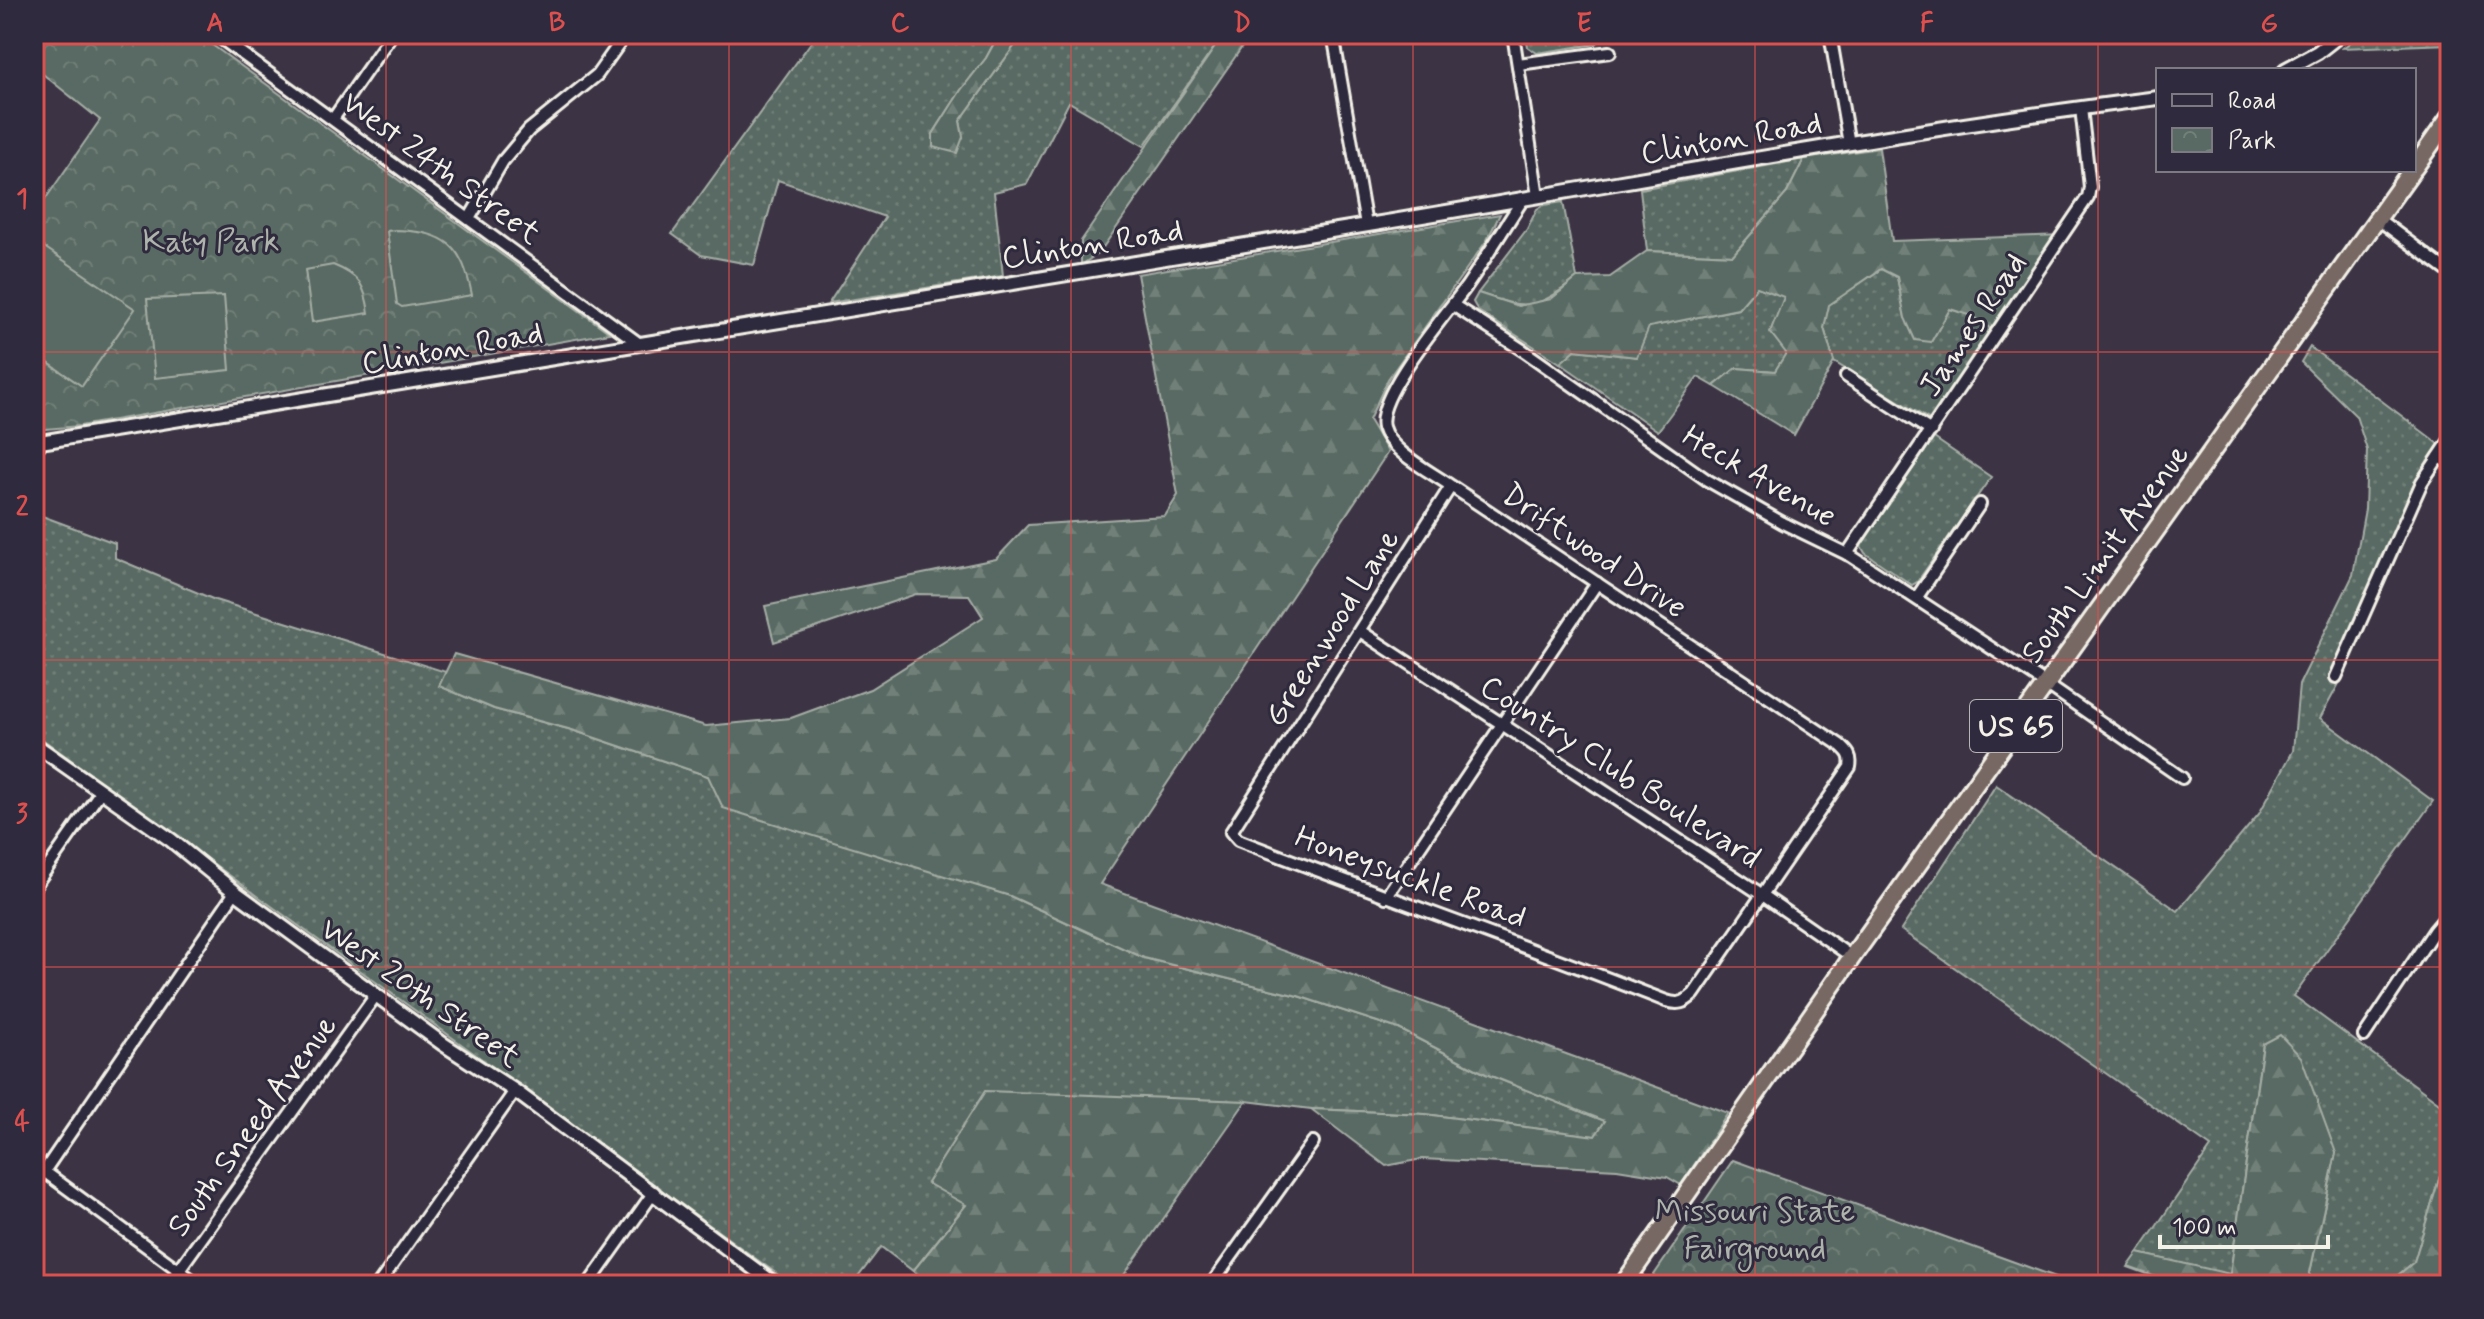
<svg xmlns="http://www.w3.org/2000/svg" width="2484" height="1319" viewBox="0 0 2484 1319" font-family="Mynerve,sans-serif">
  <defs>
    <pattern id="grass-dots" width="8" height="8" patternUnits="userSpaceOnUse" patternTransform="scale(2)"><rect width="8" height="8" fill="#586a63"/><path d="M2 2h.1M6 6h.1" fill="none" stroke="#718079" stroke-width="1.8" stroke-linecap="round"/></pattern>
    <pattern id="forest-firs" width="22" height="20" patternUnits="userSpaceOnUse" patternTransform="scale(2)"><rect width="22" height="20" fill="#586a63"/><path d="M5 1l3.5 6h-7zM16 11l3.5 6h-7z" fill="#718079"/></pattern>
    <pattern id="park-crowns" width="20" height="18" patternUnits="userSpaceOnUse" patternTransform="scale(2)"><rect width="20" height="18" fill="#586a63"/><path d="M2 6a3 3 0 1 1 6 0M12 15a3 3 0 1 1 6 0" fill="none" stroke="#718079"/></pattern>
  </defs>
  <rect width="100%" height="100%" fill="#3c3444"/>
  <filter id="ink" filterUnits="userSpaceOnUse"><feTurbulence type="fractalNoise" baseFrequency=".0125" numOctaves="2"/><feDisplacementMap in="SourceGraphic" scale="16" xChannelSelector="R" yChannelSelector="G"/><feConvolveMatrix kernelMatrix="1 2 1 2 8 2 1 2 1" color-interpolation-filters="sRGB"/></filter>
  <g filter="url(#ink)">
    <g fill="url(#grass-dots)" stroke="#a6aea6" stroke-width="2">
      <path d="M817,34H999L986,58L961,90L933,134L963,137L960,121L1023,34H1224L1144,146L1069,102L1027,184L994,192L1003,276L829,303L885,217L778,180L754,265L701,255L672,234Z"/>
      <path d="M1526,34H1606L1596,44L1537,53L1528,47Z"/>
      <path d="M2361,34H2450V44L2343,48Z"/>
      <path d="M1804,159L1787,193L1733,255L1647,251L1640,189Z"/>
      <path d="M1563,202L1577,278C1535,311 1527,310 1478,293L1527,229L1537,209L1544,205Z"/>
      <path d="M1881,269L1897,277L1905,318L1931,342L1950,309L1972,316L1994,331L1932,421L1834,362L1824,328L1828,305Z"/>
      <path d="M1757,286L1785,297L1771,332L1787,353L1775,371L1736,368L1714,386L1698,377L1658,431L1560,363L1575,350L1637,357L1648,327L1738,309Z"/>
      <path d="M2310,347L2439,444L2334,674L2341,680L2320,718L2433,801L2294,996L2450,1111V1167L2440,1176L2414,1262L2386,1285H2362L2309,1277L2336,1153L2263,1044L2230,1275L2138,1253L2211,1147L1901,930L1996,785L2178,911L2259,814L2293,751L2299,685L2353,575L2365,509L2367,450L2356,416L2301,362Z"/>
      <path d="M1934,438L1991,477L1917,582L1912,585L1865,553L1861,546L1863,540Z"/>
      <path d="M34,513L115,543V558L215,600L446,672L440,686L494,709L572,730L708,776L1010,896L1144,958L1298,996L1399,1029L1486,1074L1605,1121L1595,1136L1425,1114L1311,1109L1246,1101L928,1183L966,1204L913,1271L881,1247L852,1285H792L34,733Z"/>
    </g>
    <g fill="url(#forest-firs)" stroke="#a6aea6" stroke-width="2">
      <path d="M999,34H1023L960,121L963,137L957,153L933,147V134L961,90L986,58Z"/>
      <path d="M1224,34H1251L1099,253L1081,265V241Z"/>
      <path d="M1879,148L1892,241L2062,235L1994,331L1972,316L1950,309L1931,342L1915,340L1905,318L1897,277L1881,269L1829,305L1824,328L1834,362L1794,435L1714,386L1736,368L1775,371L1786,353L1770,332L1784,297L1757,287L1738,309L1649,327L1637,357L1575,350L1560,363L1478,311L1473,302L1478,293L1518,306L1551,299L1577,278L1610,277L1647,251L1733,255L1787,193L1804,159Z"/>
      <path d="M1500,214L1487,240L1388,379L1369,420L1388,452L1100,884L1728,1113L1681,1185L1667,1177L1617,1169L1422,1159L1386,1166L1311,1109L1425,1114L1595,1136L1605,1121L1486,1074L1399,1029L1298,996L1144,958L1010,896L723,808L708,776L572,730L494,709L439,686L454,654L706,726L791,718L870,689L983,617L969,595L916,594L774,642L765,606L996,559L1028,525L1165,516L1178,495L1137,274Z"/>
      <path d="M2280,1035L2301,1057L2336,1153L2309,1277L2362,1285H2178L2128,1267L2138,1253L2230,1274L2263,1044Z"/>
      <path d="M985,1091L1246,1101L1117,1285H932L913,1271L966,1205L927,1183Z"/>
      <path d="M2450,1167V1285H2386L2414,1262L2440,1176Z"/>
    </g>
    <g fill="url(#park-crowns)" stroke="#a6aea6" stroke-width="2">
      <path d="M34,34H197L610,333L80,426L34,430V195L44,201L100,120L34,67Z"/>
      <path d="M1733,1160L2078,1285H1647Z"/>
    </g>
    <g fill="#586a63" stroke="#a6aea6" stroke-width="2">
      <path d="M396,230C448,232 462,246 472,295L402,307L397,304L387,231Z"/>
      <path d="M34,240L135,309L82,386L34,353Z"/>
      <path d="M333,265C360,276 365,285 369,313L312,322L305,270Z"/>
      <path d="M224,296L230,370L155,378L147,299Z"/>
    </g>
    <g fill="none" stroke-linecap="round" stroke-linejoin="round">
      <g stroke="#f4f1e8" stroke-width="16">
        <g id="minor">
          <path d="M215,34L637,342"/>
          <path d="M1333,34L1366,225"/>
          <path d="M1513,34L1538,196"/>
          <path d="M1830,34L1849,144"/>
          <path d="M1518,64L1610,52"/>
          <path d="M333,119L392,34"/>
          <path d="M469,219L503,161L529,130L597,75L626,34"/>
          <path d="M2378,219L2450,273"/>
          <path d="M1453,305L1524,351L1707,480L1783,523L1851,556L2046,684L2182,778"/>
          <path d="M1846,376L1931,431"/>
          <path d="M2439,457L2450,464"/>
          <path d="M1451,486L1231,832L1238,840C1380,895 1524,945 1666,1001C1679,1005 1684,1003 1694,994L1850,767C1852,756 1848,752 1840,745L1451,486C1431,472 1389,451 1383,427C1375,396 1447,313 1466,287C1486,258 1504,228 1523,199"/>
          <path d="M1847,554L2088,197L2090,187L2081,108"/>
          <path d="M1917,597L1980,504"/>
          <path d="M1360,631L1761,894L1852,957"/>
          <path d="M2336,677L2422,482L2450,440"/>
          <path d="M34,887L101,791"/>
          <path d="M1386,897L1597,583"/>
          <path d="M2364,1036L2434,931L2450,912"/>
          <path d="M34,1164L199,1285"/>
          <path d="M34,1186L235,892"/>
          <path d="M168,1285L376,995"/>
          <path d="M378,1285L515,1091"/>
          <path d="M588,1285L654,1192"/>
          <path d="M1211,1285L1313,1142"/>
        </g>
      </g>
      <g stroke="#f4f1e8" stroke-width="18">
        <g id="tertiary">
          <path d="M2285,70L2318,52L2341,34"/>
          <path d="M34,443C478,369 923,298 1368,225C1631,182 1893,131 2158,98"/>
          <path d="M34,744L171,840L235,892L443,1044L515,1091L776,1285"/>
        </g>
      </g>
      <g stroke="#f4f1e8" stroke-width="22">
        <g id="trunk">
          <path d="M2414,168L2450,117"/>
          <path d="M1623,1285L1852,957L2412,170"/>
        </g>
      </g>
      <use href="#minor" stroke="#2f2a3d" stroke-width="10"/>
      <use href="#tertiary" stroke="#2f2a3d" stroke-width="12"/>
      <use href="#trunk" stroke="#776864" stroke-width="16"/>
    </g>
  </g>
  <path fill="none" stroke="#dc504e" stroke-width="2" stroke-opacity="0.55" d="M386,34V1285M729,34V1285M1071,34V1285M1413,34V1285M1755,34V1285M2098,34V1285M34,352H2450M34,660H2450M34,967H2450"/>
  <g text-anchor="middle" stroke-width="6" stroke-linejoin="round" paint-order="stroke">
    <rect fill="#2f2a3d" stroke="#b9b5b5" stroke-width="2" x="1970" y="700" width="92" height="52" rx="6"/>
    <g font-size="30" font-weight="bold" fill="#f4f1e8">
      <text x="2016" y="736">US 65</text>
    </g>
    <g font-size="32" fill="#f4f1e8" stroke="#2f2a3d">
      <text transform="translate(1731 137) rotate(-10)" y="11">Clinton Road</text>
      <text transform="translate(442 167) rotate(36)" y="11">West 24th Street</text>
      <text transform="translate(1092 243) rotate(-9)" y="11">Clinton Road</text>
      <text transform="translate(1972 324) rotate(-56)" y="11">James Road</text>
      <text transform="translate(452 347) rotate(-10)" y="11">Clinton Road</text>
      <text transform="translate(1760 475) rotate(30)" y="11">Heck Avenue</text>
      <text transform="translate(1595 550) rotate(34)" y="11">Driftwood Drive</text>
      <text transform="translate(2104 553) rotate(-54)" y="11">South Limit Avenue</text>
      <text transform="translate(1331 627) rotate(-58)" y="11">Greenwood Lane</text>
      <text transform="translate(1621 771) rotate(33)" y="11">Country Club Boulevard</text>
      <text transform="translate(1411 876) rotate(20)" y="11">Honeysuckle Road</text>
      <text transform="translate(421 992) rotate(35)" y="11">West 20th Street</text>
      <text transform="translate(251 1125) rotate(-54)" y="11">South Sneed Avenue</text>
    </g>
    <g font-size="32" fill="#aeb4ac" stroke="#2f2a3d">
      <text x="211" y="251">Katy Park</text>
      <text x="1755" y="1221">Missouri State<tspan x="1755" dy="37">Fairground</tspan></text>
    </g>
  </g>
  <rect width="2484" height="1319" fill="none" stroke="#2f2a3d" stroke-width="88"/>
  <rect x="2156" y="68" width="260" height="104" fill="#2f2a3d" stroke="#7e7a81" stroke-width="2"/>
  <rect x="2172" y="94" width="40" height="12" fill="#2f2a3d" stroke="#7e7a81" stroke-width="2"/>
  <text x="2228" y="108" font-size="24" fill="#f4f1e8">Road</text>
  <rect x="2172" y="128" width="40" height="24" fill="url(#park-crowns)" stroke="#7e7a81" stroke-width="2"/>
  <text x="2228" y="148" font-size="24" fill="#f4f1e8">Park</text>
  <path d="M2160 1235v12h168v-12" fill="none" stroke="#f4f1e8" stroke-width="4"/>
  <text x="2172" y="1235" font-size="24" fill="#f4f1e8" stroke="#2f2a3d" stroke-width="6" paint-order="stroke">100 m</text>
  <rect x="44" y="44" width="2396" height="1231" fill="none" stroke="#dc504e" stroke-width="3"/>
  <g font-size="26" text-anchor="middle" font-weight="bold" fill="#dc504e">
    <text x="215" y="31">A</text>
    <text x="557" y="31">B</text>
    <text x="900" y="31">C</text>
    <text x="1242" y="31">D</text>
    <text x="1584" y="31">E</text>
    <text x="1927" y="31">F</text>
    <text x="2269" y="31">G</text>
    <text x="22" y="207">1</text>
    <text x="22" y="515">2</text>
    <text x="22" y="822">3</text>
    <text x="22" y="1130">4</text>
  </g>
</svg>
